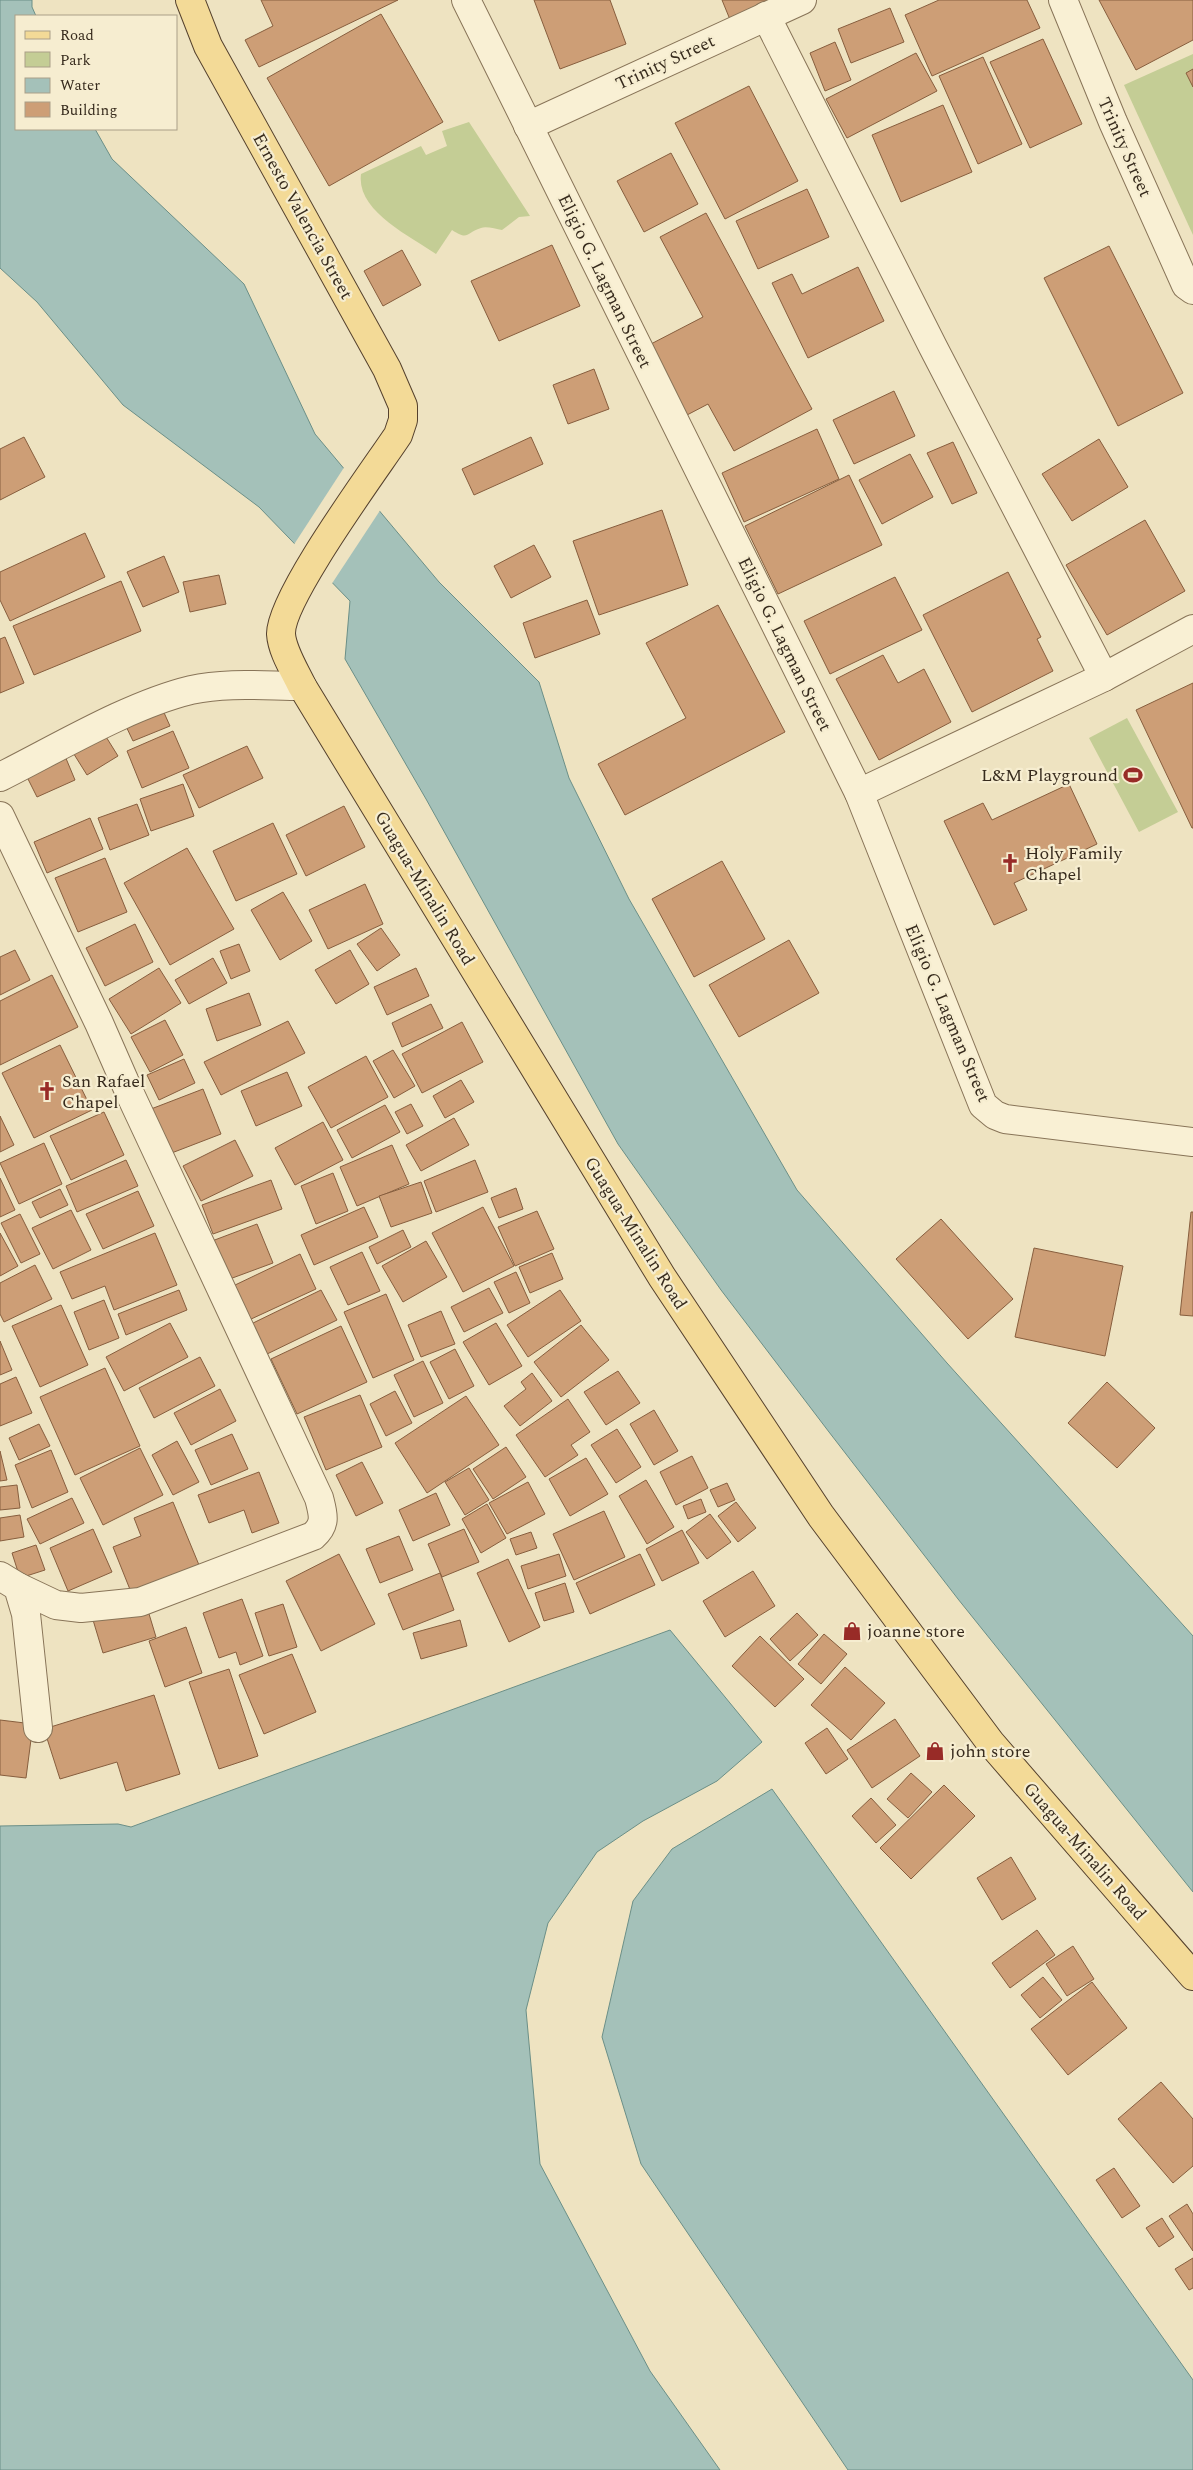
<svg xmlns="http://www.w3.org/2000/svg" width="1193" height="2470" viewBox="0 0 1193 2470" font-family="Spectral,serif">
  <rect width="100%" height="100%" fill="#eee3c1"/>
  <g fill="#c4cd95">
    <path d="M1193,54V235L1124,85Z"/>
    <path d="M469,122L530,216L519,217L502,230C496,229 486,226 481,228C465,233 469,241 452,230L436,254C410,236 356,211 361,174L421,146L426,155L447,146L442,131Z"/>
    <path d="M1127,718L1178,812L1139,832L1089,738Z"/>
  </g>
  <g fill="#a4c1b9" stroke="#6b8f87">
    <path d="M0,0H32V7L36,16H16V129H95L112,159L244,284L315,434L439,582L539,682L569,778L629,899L797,1190L947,1363L1193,1636V1892L958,1599L829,1432L721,1290L618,1144L426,799L345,659L350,601L259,507L123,405L37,302L0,268Z"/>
    <path d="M670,1630L762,1742L717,1781L643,1821L597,1852L548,1923L526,2010L540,2164L650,2371L720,2470H0V1826L118,1824L131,1827Z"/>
    <path d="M772,1789L1193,2380V2470H848L641,2164L602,2037L633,1901L672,1849Z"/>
  </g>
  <path fill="#eee3c1" d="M345,466L381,509L331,585L293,546Z"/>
  <g fill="#cd9e76" stroke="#875e3e">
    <path d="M261,0H398L259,67L245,40L273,26Z"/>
    <path d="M534,0H610L626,44L560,69Z"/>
    <path d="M722,0H788L731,22Z"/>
    <path d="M939,0H1027L1040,28L932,76L905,15Z"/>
    <path d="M1099,0H1193V40L1136,70Z"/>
    <path d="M890,8L904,42L851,63L838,29Z"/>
    <path d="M381,14L443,122L329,186L267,78Z"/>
    <path d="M1043,39L1082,124L1030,148L990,62Z"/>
    <path d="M835,42L851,80L825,91L810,53Z"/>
    <path d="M916,53L937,91L847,138L826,99Z"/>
    <path d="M983,57L1022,144L978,164L939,76Z"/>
    <path d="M1193,69V87L1186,73Z"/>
    <path d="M749,86L798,181L725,219L675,123Z"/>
    <path d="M943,105L972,172L901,202L872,135Z"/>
    <path d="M671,153L698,204L644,232L617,181Z"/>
    <path d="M807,189L829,237L758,269L736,221Z"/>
    <path d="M706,213L812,409L734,451L708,404L687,415L649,345L703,317L660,237Z"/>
    <path d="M552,245L580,306L499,341L471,281Z"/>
    <path d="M1109,246L1183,393L1118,426L1044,278Z"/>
    <path d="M402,250L421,285L383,306L364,271Z"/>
    <path d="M858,267L884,321L808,358L772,283L792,274L802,294Z"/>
    <path d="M594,369L609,409L568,424L553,385Z"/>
    <path d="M894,391L915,436L854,464L833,420Z"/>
    <path d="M817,429L839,479L744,522L722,473Z"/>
    <path d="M24,437L45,477L0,500V449Z"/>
    <path d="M531,437L543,464L474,495L462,469Z"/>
    <path d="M1099,439L1128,487L1072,521L1042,474Z"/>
    <path d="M953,442L977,493L952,504L927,453Z"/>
    <path d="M910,454L933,497L882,524L859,480Z"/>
    <path d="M849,475L882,545L778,594L745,526Z"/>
    <path d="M662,510L688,585L599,615L573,541Z"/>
    <path d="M1145,520L1185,591L1107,635L1066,565Z"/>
    <path d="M85,533L105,577L10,621L0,600V572Z"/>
    <path d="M534,545L551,577L511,598L494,566Z"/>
    <path d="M164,556L179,592L143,607L127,572Z"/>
    <path d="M1008,572L1041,637L1037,639L1053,671L972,712L923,615Z"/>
    <path d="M219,575L226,604L190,612L183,582Z"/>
    <path d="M895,577L922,630L830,674L804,621Z"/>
    <path d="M121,581L141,631L34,675L13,626Z"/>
    <path d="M587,600L600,634L535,658L523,623Z"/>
    <path d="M718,605L785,732L625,815L598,764L686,718L646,643Z"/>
    <path d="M5,637L24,683L0,693V639Z"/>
    <path d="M883,655L898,683L924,669L951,722L879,760L836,679Z"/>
    <path d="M1193,683V828H1192L1136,710Z"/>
    <path d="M161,706L170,726L133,741L124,722Z"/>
    <path d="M173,731L189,768L142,788L127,751Z"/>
    <path d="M103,732L118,756L87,775L72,751Z"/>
    <path d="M247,746L263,778L199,808L183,775Z"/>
    <path d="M65,756L75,780L37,797L25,773Z"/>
    <path d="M183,784L194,816L151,831L140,799Z"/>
    <path d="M1069,784L1097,844L1014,883L1027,910L994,925L944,821L983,803L992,820Z"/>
    <path d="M137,804L149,835L110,850L98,818Z"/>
    <path d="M344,806L365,847L306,876L286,835Z"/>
    <path d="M90,818L103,849L47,873L34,842Z"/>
    <path d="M273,823L297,874L236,901L213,851Z"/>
    <path d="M187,848L234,929L170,965L124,883Z"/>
    <path d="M105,858L127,912L78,932L55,878Z"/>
    <path d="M722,861L765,939L694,977L652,899Z"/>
    <path d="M365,884L383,924L328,949L309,910Z"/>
    <path d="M283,892L312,941L280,960L251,910Z"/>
    <path d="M135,924L153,962L105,986L86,948Z"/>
    <path d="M381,928L400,955L377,971L357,944Z"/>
    <path d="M789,940L819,993L739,1037L709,985Z"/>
    <path d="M239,944L250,971L231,979L220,951Z"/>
    <path d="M15,950L30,980L0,995V957Z"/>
    <path d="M350,950L369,984L336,1004L315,970Z"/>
    <path d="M213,958L227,983L189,1004L175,980Z"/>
    <path d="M159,968L181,1003L131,1034L109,999Z"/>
    <path d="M416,968L429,996L387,1015L374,987Z"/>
    <path d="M52,975L78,1027L0,1065V1001Z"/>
    <path d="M249,993L261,1025L217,1041L206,1009Z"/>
    <path d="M431,1004L443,1028L402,1047L392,1023Z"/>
    <path d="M165,1020L183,1055L150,1072L131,1037Z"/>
    <path d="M288,1021L305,1053L221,1095L204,1062Z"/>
    <path d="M462,1022L483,1062L422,1093L402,1054Z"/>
    <path d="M60,1045L92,1110L34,1138L2,1073Z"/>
    <path d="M393,1050L415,1086L394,1098L373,1061Z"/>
    <path d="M366,1056L388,1097L331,1128L308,1087Z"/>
    <path d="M184,1059L195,1083L159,1100L147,1075Z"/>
    <path d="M287,1072L302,1106L256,1126L241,1091Z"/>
    <path d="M461,1080L474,1102L445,1118L433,1096Z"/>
    <path d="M203,1089L221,1134L169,1154L151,1109Z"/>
    <path d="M411,1104L423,1126L407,1134L395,1112Z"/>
    <path d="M385,1105L400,1132L352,1158L337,1130Z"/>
    <path d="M104,1112L124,1155L71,1180L50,1136Z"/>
    <path d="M0,1116L14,1145L0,1152Z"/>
    <path d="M454,1118L469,1145L421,1171L406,1145Z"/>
    <path d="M323,1122L343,1160L295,1185L275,1148Z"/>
    <path d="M235,1140L253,1176L201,1201L183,1166Z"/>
    <path d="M44,1143L62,1184L19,1204L0,1163Z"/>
    <path d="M392,1145L409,1184L357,1206L340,1167Z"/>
    <path d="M126,1160L138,1186L77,1212L66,1186Z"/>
    <path d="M475,1160L488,1192L436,1212L424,1181Z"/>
    <path d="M333,1173L348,1211L316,1224L301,1186Z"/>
    <path d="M0,1178L15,1210L0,1217Z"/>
    <path d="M271,1180L282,1209L213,1234L202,1205Z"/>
    <path d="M421,1182L432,1213L391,1227L379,1196Z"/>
    <path d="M516,1188L523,1209L499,1218L491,1198Z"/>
    <path d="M60,1189L68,1205L40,1218L32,1202Z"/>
    <path d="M138,1191L154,1226L103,1249L86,1214Z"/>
    <path d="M364,1207L378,1237L314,1265L301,1235Z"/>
    <path d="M483,1207L514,1266L463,1292L432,1233Z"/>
    <path d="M71,1210L91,1250L53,1269L32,1228Z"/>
    <path d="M537,1211L554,1249L515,1266L498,1227Z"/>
    <path d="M1191,1212H1193V1316L1180,1315Z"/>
    <path d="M20,1214L40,1254L21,1263L1,1223Z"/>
    <path d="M941,1219L1013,1299L968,1339L896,1259Z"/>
    <path d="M257,1224L273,1263L227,1280L212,1241Z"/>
    <path d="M403,1230L411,1247L377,1264L369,1247Z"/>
    <path d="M0,1233L18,1266L0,1276Z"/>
    <path d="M155,1233L177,1285L114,1310L105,1286L72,1299L60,1272Z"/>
    <path d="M426,1241L447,1277L403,1302L382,1266Z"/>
    <path d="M1034,1248L1123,1266L1105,1356L1015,1337Z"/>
    <path d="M362,1252L380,1291L348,1305L330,1267Z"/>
    <path d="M552,1253L563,1279L530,1293L519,1267Z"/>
    <path d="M300,1254L316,1289L249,1320L233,1286Z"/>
    <path d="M35,1265L52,1299L4,1322L0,1314V1283Z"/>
    <path d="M516,1272L530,1303L509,1313L494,1282Z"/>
    <path d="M489,1288L503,1313L464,1332L451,1307Z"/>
    <path d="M179,1290L187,1310L126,1335L118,1314Z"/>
    <path d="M321,1290L337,1320L265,1355L249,1325Z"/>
    <path d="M560,1290L581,1321L528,1357L507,1325Z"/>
    <path d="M386,1294L414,1360L373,1378L344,1312Z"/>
    <path d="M104,1300L119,1338L89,1350L74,1312Z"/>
    <path d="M61,1305L88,1365L40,1387L12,1326Z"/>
    <path d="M441,1311L455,1344L421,1357L408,1325Z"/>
    <path d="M170,1323L188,1357L124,1391L106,1357Z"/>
    <path d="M496,1323L522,1366L489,1385L463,1342Z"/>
    <path d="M581,1325L609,1360L561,1397L534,1362Z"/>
    <path d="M341,1326L367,1382L297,1414L271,1359Z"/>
    <path d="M0,1341L12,1370L0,1375Z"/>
    <path d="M455,1349L474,1386L449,1399L430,1362Z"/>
    <path d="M200,1357L215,1386L154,1418L139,1388Z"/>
    <path d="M423,1361L443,1403L414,1417L394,1375Z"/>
    <path d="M105,1368L140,1446L75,1475L40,1397Z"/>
    <path d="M618,1371L640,1403L606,1425L584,1392Z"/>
    <path d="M532,1373L552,1401L520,1426L504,1406L526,1389L521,1382Z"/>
    <path d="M16,1377L32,1413L0,1426V1384Z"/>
    <path d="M1107,1382L1155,1428L1117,1468L1068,1423Z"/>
    <path d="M220,1389L236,1421L191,1445L174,1413Z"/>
    <path d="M395,1391L412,1423L386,1436L370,1404Z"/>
    <path d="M360,1395L382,1447L326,1470L304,1417Z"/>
    <path d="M466,1396L499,1445L427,1493L395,1443Z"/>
    <path d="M568,1399L590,1432L571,1445L578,1455L545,1477L516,1435Z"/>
    <path d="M654,1410L678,1451L654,1465L630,1424Z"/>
    <path d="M39,1424L50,1446L19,1460L9,1438Z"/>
    <path d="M617,1429L641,1467L616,1483L591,1445Z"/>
    <path d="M232,1434L248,1469L211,1485L195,1450Z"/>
    <path d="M177,1441L199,1482L173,1495L152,1455Z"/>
    <path d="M506,1447L526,1477L493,1499L473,1469Z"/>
    <path d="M140,1448L163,1495L103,1525L80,1478Z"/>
    <path d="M51,1450L68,1492L32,1508L15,1465Z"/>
    <path d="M0,1451L7,1480L0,1481Z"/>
    <path d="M692,1456L708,1488L676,1505L660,1472Z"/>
    <path d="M586,1458L608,1494L570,1516L549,1479Z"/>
    <path d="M362,1462L383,1503L356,1516L336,1475Z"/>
    <path d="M469,1468L489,1500L465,1515L445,1482Z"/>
    <path d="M259,1472L279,1523L252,1533L244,1510L209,1523L198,1495Z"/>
    <path d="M646,1480L674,1527L647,1544L619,1496Z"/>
    <path d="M528,1482L545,1514L507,1534L489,1503Z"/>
    <path d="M727,1483L735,1500L718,1507L710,1490Z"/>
    <path d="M17,1485L20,1508L0,1510V1487Z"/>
    <path d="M436,1493L450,1525L413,1541L399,1510Z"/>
    <path d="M72,1498L84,1523L40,1544L27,1519Z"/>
    <path d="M701,1499L706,1512L688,1519L683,1506Z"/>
    <path d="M173,1502L199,1565L131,1592L113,1547L141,1536L134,1518Z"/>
    <path d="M736,1502L756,1528L738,1542L718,1516Z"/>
    <path d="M487,1504L506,1538L481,1553L462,1519Z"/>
    <path d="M604,1511L625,1557L574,1580L553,1534Z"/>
    <path d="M710,1514L731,1542L707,1559L686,1532Z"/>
    <path d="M20,1515L24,1537L0,1541V1518Z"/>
    <path d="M93,1529L112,1572L68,1591L50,1548Z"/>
    <path d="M464,1529L479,1562L442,1577L428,1544Z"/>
    <path d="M682,1530L699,1563L662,1581L646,1549Z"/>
    <path d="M531,1532L537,1548L516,1555L510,1539Z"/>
    <path d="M399,1536L413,1570L380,1583L366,1549Z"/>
    <path d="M36,1545L45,1570L20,1578L12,1553Z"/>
    <path d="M339,1554L375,1624L321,1651L286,1581Z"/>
    <path d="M559,1554L566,1576L528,1589L521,1566Z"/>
    <path d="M640,1554L655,1585L590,1614L576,1583Z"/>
    <path d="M508,1559L540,1627L509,1642L477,1573Z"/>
    <path d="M753,1571L775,1606L725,1637L703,1601Z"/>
    <path d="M440,1573L454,1610L403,1630L388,1594Z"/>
    <path d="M565,1583L574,1612L544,1621L535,1593Z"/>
    <path d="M242,1599L263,1656L240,1665L236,1652L219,1658L203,1613Z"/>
    <path d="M146,1604L156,1637L103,1653L93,1620Z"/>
    <path d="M283,1604L297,1647L269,1656L255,1613Z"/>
    <path d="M797,1613L818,1635L790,1661L770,1639Z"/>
    <path d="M460,1620L467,1646L421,1659L413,1633Z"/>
    <path d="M186,1627L202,1673L165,1687L149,1641Z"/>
    <path d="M824,1634L847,1654L821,1684L798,1664Z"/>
    <path d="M760,1636L804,1679L775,1707L732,1666Z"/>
    <path d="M292,1654L316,1712L264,1734L239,1675Z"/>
    <path d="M845,1667L885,1703L851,1740L811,1705Z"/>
    <path d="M229,1669L258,1756L219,1769L189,1682Z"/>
    <path d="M154,1695L180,1774L126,1791L117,1762L60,1779L44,1729Z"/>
    <path d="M895,1719L920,1756L872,1788L847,1750Z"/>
    <path d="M0,1720L33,1724L26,1778L0,1775Z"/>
    <path d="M827,1728L848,1759L826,1774L805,1743Z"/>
    <path d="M911,1773L932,1792L908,1818L887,1799Z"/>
    <path d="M944,1785L975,1816L911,1879L880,1848Z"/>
    <path d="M871,1798L896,1825L876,1843L852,1816Z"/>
    <path d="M1011,1857L1036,1899L1002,1920L977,1878Z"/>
    <path d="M1037,1930L1055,1955L1010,1988L992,1963Z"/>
    <path d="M1073,1946L1094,1979L1067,1996L1046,1964Z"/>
    <path d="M1043,1977L1062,2000L1040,2018L1021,1995Z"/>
    <path d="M1092,1982L1127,2028L1068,2075L1031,2029Z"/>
    <path d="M1161,2082L1193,2119V2166L1173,2183L1118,2119Z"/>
    <path d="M1114,2168L1140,2206L1122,2218L1096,2180Z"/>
    <path d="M1187,2204L1193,2214V2251L1169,2216Z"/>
    <path d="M1162,2218L1174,2237L1159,2247L1146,2228Z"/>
    <path d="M1193,2258V2288L1189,2290L1175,2269Z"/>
  </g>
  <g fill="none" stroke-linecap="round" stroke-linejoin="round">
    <g stroke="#887458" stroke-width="30">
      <g id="minor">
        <path d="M466,0L859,793L983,1105L995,1115L1005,1119L1193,1142"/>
        <path d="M1063,0L1113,122L1186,285L1193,290"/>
        <path d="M766,16L933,347L1104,677"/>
        <path d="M528,126L802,0"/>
        <path d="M0,777C58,748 129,705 191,690C227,682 266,686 302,686"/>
        <path d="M859,793L1104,677L1193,629"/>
        <path d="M0,816L99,1023L131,1096L319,1498C323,1514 327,1524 313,1536L140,1602L81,1608L56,1605L18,1587"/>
        <path d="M0,1576L18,1587L26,1614L38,1728"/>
      </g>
    </g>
    <g stroke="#55412d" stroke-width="30">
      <path id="major" d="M190,0L208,46L387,369L403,406V420L398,435C374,471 280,598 281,634C282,651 295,671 302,686L662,1277L821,1516L990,1742L1193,1976"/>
    </g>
    <use href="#minor" stroke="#f9f0d4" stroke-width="28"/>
    <use href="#major" stroke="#f3da97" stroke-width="28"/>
  </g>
  <defs>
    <g id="stadium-bare" transform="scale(1.5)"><path d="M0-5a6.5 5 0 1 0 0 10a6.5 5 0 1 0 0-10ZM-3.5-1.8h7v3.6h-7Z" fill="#982b27" stroke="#f6edd0" stroke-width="2.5" paint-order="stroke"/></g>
    <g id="church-bare" transform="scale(1.5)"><path d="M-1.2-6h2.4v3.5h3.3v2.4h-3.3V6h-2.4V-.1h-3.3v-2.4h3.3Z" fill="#982b27" stroke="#f6edd0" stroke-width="2.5" paint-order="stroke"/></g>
    <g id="shop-bare" transform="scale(1.5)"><path d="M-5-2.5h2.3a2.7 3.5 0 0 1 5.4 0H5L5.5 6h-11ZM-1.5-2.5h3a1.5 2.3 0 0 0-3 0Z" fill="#982b27" stroke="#f6edd0" stroke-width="2.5" paint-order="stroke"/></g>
  </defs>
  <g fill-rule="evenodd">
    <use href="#stadium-bare" x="1133" y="775"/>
    <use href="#church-bare" x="1010" y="863"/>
    <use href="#church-bare" x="47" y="1091"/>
    <use href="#shop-bare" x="852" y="1631"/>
    <use href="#shop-bare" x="935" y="1751"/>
  </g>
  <g text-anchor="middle" stroke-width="4.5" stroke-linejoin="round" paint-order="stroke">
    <g font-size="18" fill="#372b1d" stroke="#f6edd0">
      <text transform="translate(665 62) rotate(-25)" y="6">Trinity Street</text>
      <text transform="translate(1125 147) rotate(66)" y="6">Trinity Street</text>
      <text transform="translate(303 216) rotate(61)" y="6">Ernesto Valencia Street</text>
      <text transform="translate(605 281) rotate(64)" y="6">Eligio G. Lagman Street</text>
      <text transform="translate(785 644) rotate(64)" y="6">Eligio G. Lagman Street</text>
      <text transform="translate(425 888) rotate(59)" y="6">Guagua-Minalin Road</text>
      <text transform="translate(948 1013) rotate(67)" y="6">Eligio G. Lagman Street</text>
      <text transform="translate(636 1233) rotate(58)" y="6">Guagua-Minalin Road</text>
      <text transform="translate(1085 1851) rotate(49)" y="6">Guagua-Minalin Road</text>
    </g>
    <g font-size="18" fill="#372b1d" stroke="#f6edd0" text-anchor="start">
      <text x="1118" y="781" text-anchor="end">L&amp;M Playground</text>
      <text x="1025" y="859">Holy Family<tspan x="1025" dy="21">Chapel</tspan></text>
      <text x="62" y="1087">San Rafael<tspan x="62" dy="21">Chapel</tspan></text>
      <text x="867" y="1637">joanne store</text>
      <text x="950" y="1757">john store</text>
    </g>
  </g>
  <rect x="15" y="15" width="162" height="115" fill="#f6edd0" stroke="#aa9f88"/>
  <rect x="25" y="31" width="25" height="8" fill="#f3da97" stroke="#aa9f88"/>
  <text x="60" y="40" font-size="15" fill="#372b1d">Road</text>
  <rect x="25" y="52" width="25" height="15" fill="#c4cd95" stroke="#aa9f88"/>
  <text x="60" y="65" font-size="15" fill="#372b1d">Park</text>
  <rect x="25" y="78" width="25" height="15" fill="#a4c1b9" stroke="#aa9f88"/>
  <text x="60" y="90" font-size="15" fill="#372b1d">Water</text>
  <rect x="25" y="102" width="25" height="15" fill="#cd9e76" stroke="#aa9f88"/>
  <text x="60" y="115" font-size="15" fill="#372b1d">Building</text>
</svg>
